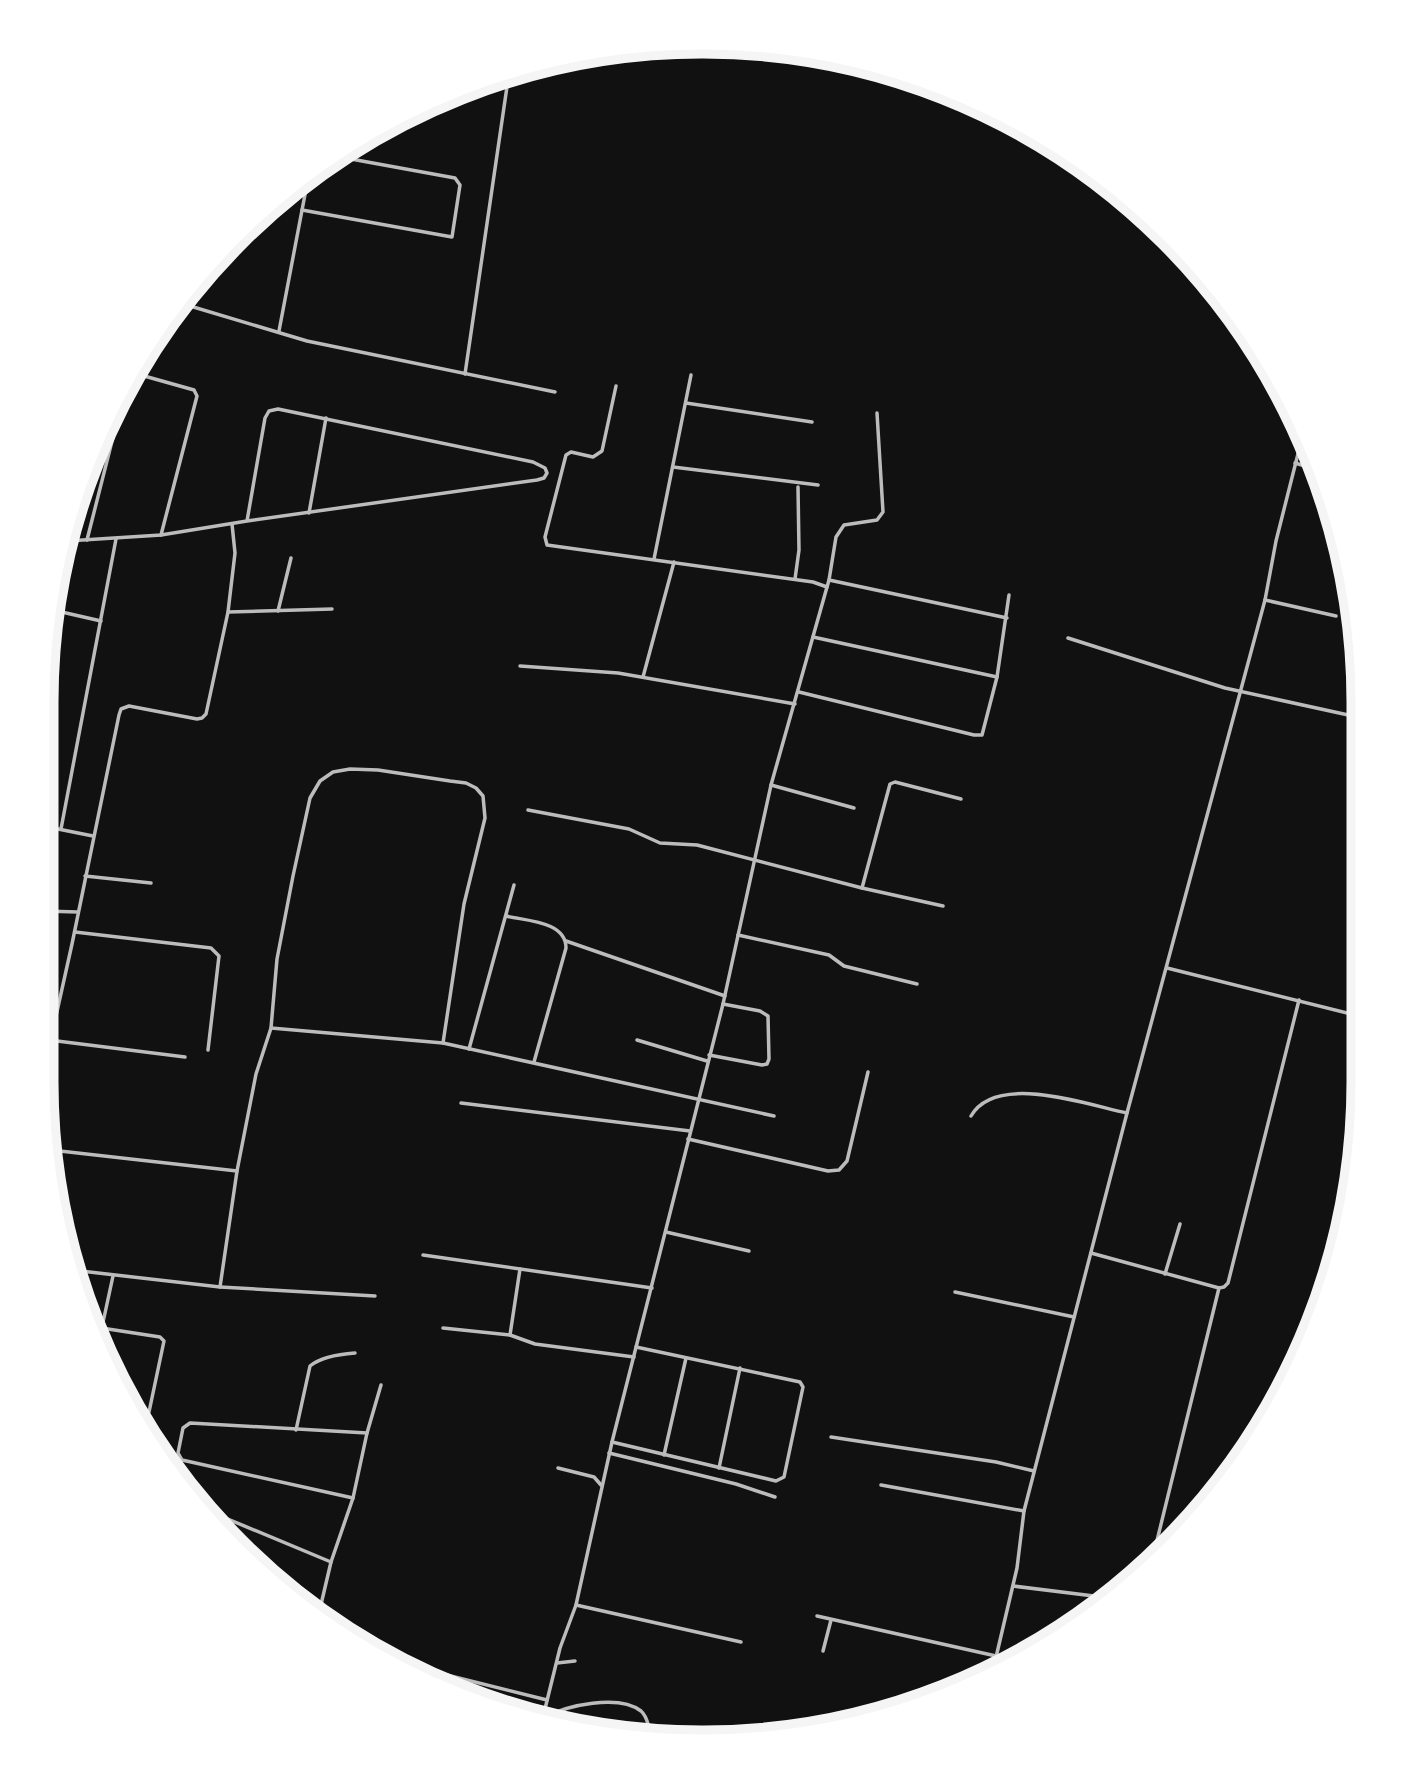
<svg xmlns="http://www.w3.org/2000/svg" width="1405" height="1784" viewBox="0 0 1405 1784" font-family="'Fira Sans',sans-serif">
  <rect width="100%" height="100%" fill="#111"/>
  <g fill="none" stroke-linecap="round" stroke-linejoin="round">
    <g stroke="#bcbcbc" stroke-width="3.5">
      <path d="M302,210L452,237L460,185L455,178L340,157"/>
      <path d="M180,303L307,341L555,392"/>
      <path d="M279,331L307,184"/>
      <path d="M130,372L194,390L197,396L161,535"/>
      <path d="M465,374L509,73"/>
      <path d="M616,386L602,451L593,457L571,452L566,455L545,537L547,545L813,582L827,587"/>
      <path d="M686,403L812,422"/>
      <path d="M1295,463L1315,469"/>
      <path d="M673,467L818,485"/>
      <path d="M309,513L326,418"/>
      <path d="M87,540L129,374"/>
      <path d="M67,541L161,535L247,521L537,480L544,478L547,473L545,468L533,462L278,409L269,411L265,418L247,521"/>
      <path d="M654,559L691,375"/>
      <path d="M795,579L799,550L798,487"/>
      <path d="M829,580L1007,618"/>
      <path d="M1265,600L1336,616"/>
      <path d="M53,610L101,621"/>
      <path d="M278,611L291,558"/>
      <path d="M228,612L332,609"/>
      <path d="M813,637L997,677"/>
      <path d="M1068,638L1225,688L1362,718"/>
      <path d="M520,666L618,673L795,704"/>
      <path d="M643,677L674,562"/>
      <path d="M799,692L974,735H982L997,677L1009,595"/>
      <path d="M771,785L854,808"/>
      <path d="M528,810L629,829L660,843L697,845L862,888L943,906"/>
      <path d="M43,826L93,836"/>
      <path d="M61,829L116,539"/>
      <path d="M85,876L151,883"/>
      <path d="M862,888L890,784L895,782L961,799"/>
      <path d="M43,911L78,912"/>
      <path d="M506,916C526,921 566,921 566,948L534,1062"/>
      <path d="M75,932L211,948L219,956L208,1050"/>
      <path d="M738,935L829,955L844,966L917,984"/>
      <path d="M566,941L725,996"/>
      <path d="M1167,968L1363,1017"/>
      <path d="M271,1028L443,1043L774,1116"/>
      <path d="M49,1040L185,1057"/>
      <path d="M637,1040L707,1061"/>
      <path d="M469,1049L514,885"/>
      <path d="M709,1055L762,1065L767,1064L769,1059L768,1016L760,1011L723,1004"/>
      <path d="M42,1079L72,944L119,715L121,709L129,706L197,719L202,718L206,714L228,612L235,553L232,524"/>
      <path d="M461,1103L690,1131"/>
      <path d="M971,1116C996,1072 1088,1105 1127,1113"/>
      <path d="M688,1139L828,1171L839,1170L847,1161L868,1072"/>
      <path d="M51,1150L237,1171"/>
      <path d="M666,1232L749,1251"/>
      <path d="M1091,1253L1219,1288"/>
      <path d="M423,1255L652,1288"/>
      <path d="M72,1270L220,1287L237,1171L256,1074L271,1028L277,959L293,876L310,798L320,781L333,772L350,769L378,770L450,781L466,783L476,788L483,796L485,818L464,904L443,1043"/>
      <path d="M1165,1274L1180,1224"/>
      <path d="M220,1287L375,1296"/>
      <path d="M955,1292L1074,1317"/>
      <path d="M95,1327L160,1337L164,1341L149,1412L145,1416L132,1413"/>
      <path d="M102,1327L113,1276"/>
      <path d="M443,1328L510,1335L535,1344L634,1357"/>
      <path d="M510,1335L520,1269"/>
      <path d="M296,1430L310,1366C321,1357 341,1354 355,1353"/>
      <path d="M831,1437L996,1462L1034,1471"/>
      <path d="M612,1442L776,1481L784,1477L803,1387L800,1382L636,1347"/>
      <path d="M609,1453L736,1484L775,1497"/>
      <path d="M664,1455L686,1358"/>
      <path d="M558,1468L594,1477L601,1485"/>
      <path d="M719,1468L740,1368"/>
      <path d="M881,1485L1024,1511"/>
      <path d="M353,1498L182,1460L178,1453L183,1428L190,1423L367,1433"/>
      <path d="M206,1510L331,1562"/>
      <path d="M1151,1565L1219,1288L1224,1287L1228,1283L1299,1000"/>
      <path d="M1013,1586L1110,1598"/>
      <path d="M576,1605L741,1642"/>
      <path d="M319,1613L331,1562L353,1498L367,1433L381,1385"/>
      <path d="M817,1616L996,1656"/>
      <path d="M823,1651L831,1620"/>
      <path d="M387,1660L547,1700"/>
      <path d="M557,1663L575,1661"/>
      <path d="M993,1670L1017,1568L1024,1511L1127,1113L1265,600L1276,541L1302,438"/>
      <path d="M544,1718C566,1705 619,1694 641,1711C649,1718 647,1727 652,1735"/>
      <path d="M823,1720L836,1724"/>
      <path d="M542,1721L560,1648L576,1605L612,1442L723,1004L771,785L829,580L836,537L844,525L877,520L883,512L877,413"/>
    </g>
  </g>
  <path d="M0 0H1405V1784H0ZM702 54H703A648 648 0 0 1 1351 702V1082A648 648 0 0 1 703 1730H702A648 648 0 0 1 54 1082V702A648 648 0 0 1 702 54Z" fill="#fff" fill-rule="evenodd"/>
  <path fill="none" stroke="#f5f5f5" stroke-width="9" d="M702 54H703A648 648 0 0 1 1351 702V1082A648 648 0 0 1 703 1730H702A648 648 0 0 1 54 1082V702A648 648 0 0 1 702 54Z"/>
</svg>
